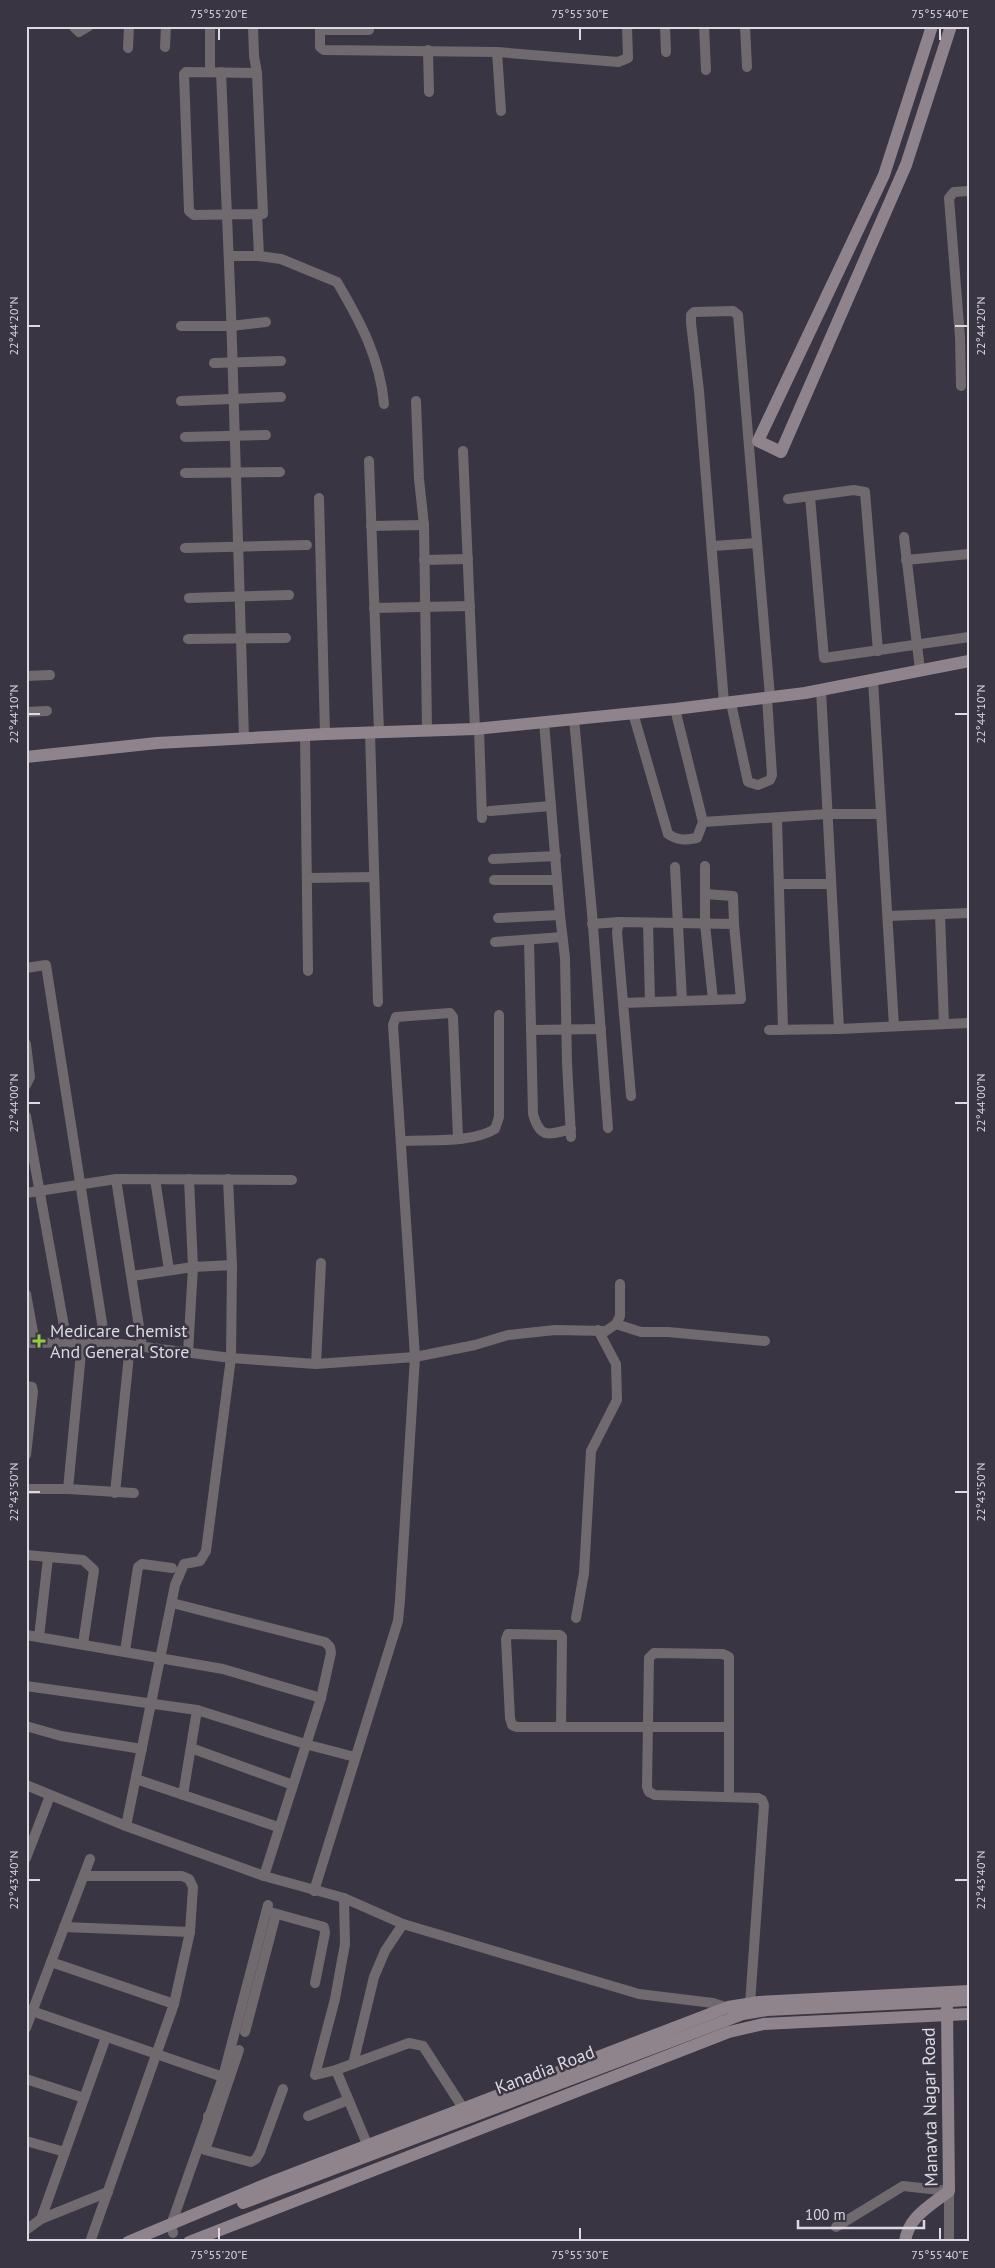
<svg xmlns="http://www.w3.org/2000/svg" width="995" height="2268" viewBox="0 0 995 2268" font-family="'PT Sans',sans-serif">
  <rect width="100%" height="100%" fill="#3a3543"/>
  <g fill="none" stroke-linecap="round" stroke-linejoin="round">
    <g stroke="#70696e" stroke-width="10">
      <path d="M73,26L79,32L89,26"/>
      <path d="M253,26L254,56L257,73"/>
      <path d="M320,26V47L324,50L497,52L618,62L628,58L627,26"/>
      <path d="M665,26L666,52"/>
      <path d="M704,26L706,70"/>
      <path d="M745,26L747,67"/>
      <path d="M321,30H369"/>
      <path d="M165,47L166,26"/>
      <path d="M128,48L129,26"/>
      <path d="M428,50L429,92"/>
      <path d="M497,52L501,111"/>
      <path d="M210,71V26"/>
      <path d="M221,72L231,312L244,738"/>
      <path d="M229,256H259L257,214H263L257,73L186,72L184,74L189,211L194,215L257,214"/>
      <path d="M259,256L281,259L337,282C360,321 380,358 384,404"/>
      <path d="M181,326H231L266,322"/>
      <path d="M214,363L281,361"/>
      <path d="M961,386L960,337L949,198L954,192L969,191"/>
      <path d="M181,401L281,397"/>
      <path d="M416,401L419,479L424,525L427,730"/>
      <path d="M185,437L266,435"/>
      <path d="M463,451L475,729"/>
      <path d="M369,461L379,732"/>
      <path d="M185,473L280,472"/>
      <path d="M810,497L824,658L969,637"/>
      <path d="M319,498L325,734"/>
      <path d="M788,499L854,490L865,492L878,651"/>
      <path d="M371,526L424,525"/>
      <path d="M904,537L920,670"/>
      <path d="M713,546L757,543"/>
      <path d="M185,548L307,545"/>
      <path d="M424,560L468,559"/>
      <path d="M906,560L969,554"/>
      <path d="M189,598L289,595"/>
      <path d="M374,608L470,606"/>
      <path d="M188,639L286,638"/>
      <path d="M26,676L50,675"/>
      <path d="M873,680L894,1026"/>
      <path d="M821,690L839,1029"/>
      <path d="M724,703L699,391L691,323V315L694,312L733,311L738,315L770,697"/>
      <path d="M731,703L748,782L758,785L770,780L772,775L767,697"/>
      <path d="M26,712L47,711"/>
      <path d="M633,713L668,834C678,841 685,840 697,838L703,822L675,709"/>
      <path d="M574,719L592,913L608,1128"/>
      <path d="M544,722L560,915L565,958L567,1063L571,1137"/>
      <path d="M479,729L482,818"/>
      <path d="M370,733L378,1002"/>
      <path d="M305,735L308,971"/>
      <path d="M490,811L551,806"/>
      <path d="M777,819L783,1030"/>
      <path d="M703,822L827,814H881"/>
      <path d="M493,859L556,856"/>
      <path d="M705,866V924L713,1000"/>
      <path d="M675,867L682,1001"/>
      <path d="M307,878L374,877"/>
      <path d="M494,880H557"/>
      <path d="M779,884H831"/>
      <path d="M705,894L733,896L734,924"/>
      <path d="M940,914L944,1024"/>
      <path d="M888,916L969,913"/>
      <path d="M498,918L560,915"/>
      <path d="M648,923L650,1002"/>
      <path d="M592,924L619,922"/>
      <path d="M529,940L533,1114C540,1139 548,1135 571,1129"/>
      <path d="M495,942L562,937"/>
      <path d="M26,968L46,965L105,1342"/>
      <path d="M623,1003L741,999L734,924L619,922L617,932L631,1096"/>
      <path d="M531,1030L601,1029"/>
      <path d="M769,1030L839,1029L969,1023"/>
      <path d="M26,1044L30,1077L26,1085"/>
      <path d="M26,1116L67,1343"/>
      <path d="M401,1141C430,1139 469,1144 495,1129L499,1117V1015"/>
      <path d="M116,1179L142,1346"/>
      <path d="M155,1179L169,1270"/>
      <path d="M228,1179L232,1265"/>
      <path d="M26,1193L116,1179L292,1180"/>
      <path d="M132,1276L193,1267L188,1353"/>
      <path d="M26,1294L35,1343"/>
      <path d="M616,1324L641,1332H668L765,1341"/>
      <path d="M26,1343L105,1342L231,1358L316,1364L415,1357L475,1345L508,1335L555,1330L606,1331L616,1324L620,1316V1284"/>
      <path d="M316,1364L321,1263"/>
      <path d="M26,1386L32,1387L33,1392L26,1455"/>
      <path d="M26,1489H68L134,1493"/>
      <path d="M68,1489L82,1343"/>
      <path d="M115,1493L130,1345"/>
      <path d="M26,1555L83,1560L94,1570L83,1644"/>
      <path d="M172,1603L325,1642L330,1647L331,1653L321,1698L264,1876"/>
      <path d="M576,1618L584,1573L591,1451L617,1400L616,1364L598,1330"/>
      <path d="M26,1635L223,1669L321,1698"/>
      <path d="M39,1637L48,1558"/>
      <path d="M125,1651L138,1567L142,1564L172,1568"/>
      <path d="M26,1686L197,1710L305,1744L355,1757"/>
      <path d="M26,1726L61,1736L142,1749"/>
      <path d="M561,1727L562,1637L560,1635L508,1634L506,1639L510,1718L512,1725L517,1727H729"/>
      <path d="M191,1748L293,1785"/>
      <path d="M136,1779L278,1827"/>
      <path d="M26,1785L126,1826L264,1876L344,1898L403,1924L639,1994L713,2003L731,2009"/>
      <path d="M183,1795L197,1710"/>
      <path d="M729,1796V1657L723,1654L654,1653L649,1658L647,1787L649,1792L655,1795L758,1798L762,1800L764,1805L750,2004"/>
      <path d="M126,1826L175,1585L184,1564L200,1561L206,1551L231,1358L232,1265L193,1267L189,1179"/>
      <path d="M26,1858L50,1796"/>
      <path d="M84,1876H182L189,1879L193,1887L190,1932L174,2004L90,2242"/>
      <path d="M314,1891L398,1621L400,1600L415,1357L393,1025L396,1017L450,1013L453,1017L458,1138"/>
      <path d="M344,1898L345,1944L335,1999L315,2075L336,2070L409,2043L423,2046L463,2108"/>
      <path d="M270,1912L324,1927L325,1933L315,1983"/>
      <path d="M64,1927L190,1932"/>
      <path d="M51,1962L174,2004"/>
      <path d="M26,2009L223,2077"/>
      <path d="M26,2028L90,1859"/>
      <path d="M245,2032L276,1914"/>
      <path d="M353,2064L374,1977L385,1951L403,1924"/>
      <path d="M336,2070L370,2151"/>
      <path d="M26,2079L84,2098"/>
      <path d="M208,2116L216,2118L205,2150L251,2162L256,2159L260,2152L283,2089"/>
      <path d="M308,2116L348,2100"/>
      <path d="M216,2118L239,2050"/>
      <path d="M26,2141L65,2152"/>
      <path d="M41,2219L106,2037"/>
      <path d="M836,2227L903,2186L949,2191V2242"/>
      <path d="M26,2230L41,2219L108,2192"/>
      <path d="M173,2233L171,2225L223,2077L268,1905"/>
    </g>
    <g stroke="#8f848b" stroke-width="12">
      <path d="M932,26L884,175L758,441L781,452L906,165L951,26"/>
      <path d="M26,757L157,743L325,734L475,729L675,709L805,693L969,661"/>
      <path d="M243,2203L743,2014L767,2010L969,2000"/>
      <path d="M128,2242L274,2181L728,2007L759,2002L969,1991"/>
      <path d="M189,2242L729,2032L763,2024L969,2014"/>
      <path d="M905,2242C908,2217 930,2206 949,2191L947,2008"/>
    </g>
  </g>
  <path fill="none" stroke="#ddd9e2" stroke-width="2" d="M219,28V40M580,28V40M940,28V40M28,326H40M955,326H968M28,714H40M955,714H968M28,1103H40M955,1103H968M28,1492H40M955,1492H968M28,1880H40M955,1880H968M219,2228V2240M580,2228V2240M940,2228V2240"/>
  <path fill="#90cd40" stroke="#3a3543" stroke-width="2" d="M36.5 1333.5h5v5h5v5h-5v5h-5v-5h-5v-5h5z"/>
  <g text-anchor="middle" stroke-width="5" stroke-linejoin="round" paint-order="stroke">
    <g font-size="18" fill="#ddd9e2" stroke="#3a3543" text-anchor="start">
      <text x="50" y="1337">Medicare Chemist<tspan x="50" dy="21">And General Store</tspan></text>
    </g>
    <g font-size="18" fill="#ddd9e2" stroke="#3a3543">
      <text transform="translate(545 2070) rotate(-21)" y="6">Kanadia Road</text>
      <text transform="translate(930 2107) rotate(-91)" y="6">Manavta Nagar Road</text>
    </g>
  </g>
  <rect width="995" height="2268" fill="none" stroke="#3a3543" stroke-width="55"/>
  <path d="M798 2220v8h126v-8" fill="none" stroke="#ddd9e2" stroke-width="2.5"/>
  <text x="805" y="2220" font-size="15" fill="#ddd9e2" stroke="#3a3543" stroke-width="4" paint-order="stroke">100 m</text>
  <rect x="28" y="28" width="940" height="2212" fill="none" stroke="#ddd9e2" stroke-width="2"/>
  <g font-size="12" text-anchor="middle" fill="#ddd9e2">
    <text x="219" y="18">75°55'20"E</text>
    <text x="580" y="18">75°55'30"E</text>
    <text x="940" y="18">75°55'40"E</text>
    <text transform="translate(14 326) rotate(-90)" y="4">22°44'20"N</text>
    <text transform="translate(981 326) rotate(-90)" y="4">22°44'20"N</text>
    <text transform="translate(14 714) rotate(-90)" y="4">22°44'10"N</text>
    <text transform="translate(981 714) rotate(-90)" y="4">22°44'10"N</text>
    <text transform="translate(14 1103) rotate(-90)" y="4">22°44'00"N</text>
    <text transform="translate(981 1103) rotate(-90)" y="4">22°44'00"N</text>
    <text transform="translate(14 1492) rotate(-90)" y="4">22°43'50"N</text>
    <text transform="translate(981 1492) rotate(-90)" y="4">22°43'50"N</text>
    <text transform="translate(14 1880) rotate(-90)" y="4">22°43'40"N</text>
    <text transform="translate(981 1880) rotate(-90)" y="4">22°43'40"N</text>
    <text x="219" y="2259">75°55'20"E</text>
    <text x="580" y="2259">75°55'30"E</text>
    <text x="940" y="2259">75°55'40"E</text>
  </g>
</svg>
